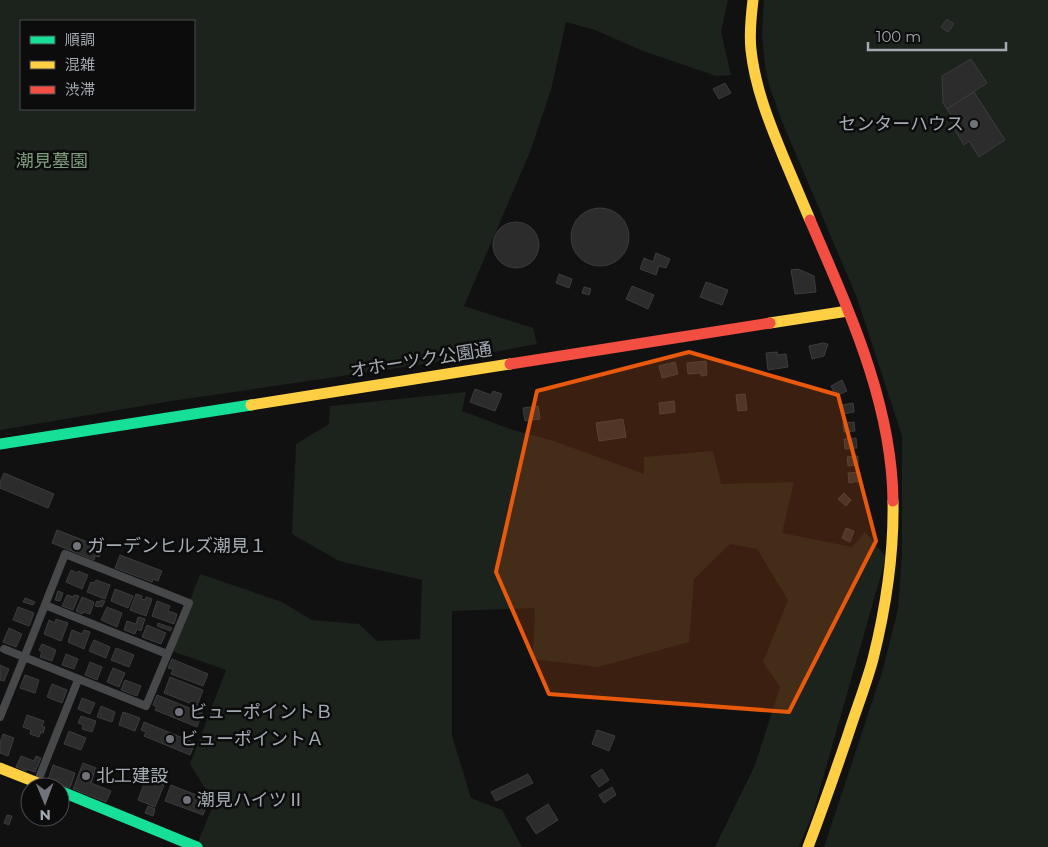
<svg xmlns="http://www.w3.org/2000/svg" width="1048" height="847" viewBox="0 0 1048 847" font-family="Montserrat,'Noto Sans JP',sans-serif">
  <rect width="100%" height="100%" fill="#111112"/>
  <g fill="#1c221c" fill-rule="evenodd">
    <path d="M0,0H728L721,32L731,75L716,76L643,51L595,30L566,22L551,90L530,152L464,306L533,328L537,344L444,361L172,401L0,430ZM21,21H194V109H21Z"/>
    <path d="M764,0H1048V847H824L883,669L898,609L902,555V436L857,298L781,119L769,85L765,66L762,34Z"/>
    <path d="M466,392L462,411L513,430L554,441L644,474V457L713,451L721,484L794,482L782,533L852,547L865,532L886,557L813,813L799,847H715L755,765L780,687L763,662L788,600L757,549L730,544L694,579L689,642L598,667L533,659L535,608L452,611V736L471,798L502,810L522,847H196L214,803L190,764L226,670L169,650L189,603L200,574L282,602L312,620L359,624L377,641L420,639L422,580L339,561L292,534L296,444L329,424L330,406Z"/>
  </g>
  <g fill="#2c2c2d" stroke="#3a3c3e">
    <path d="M947,19L954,24L948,32L941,27Z"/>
    <path d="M971,59L987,83L947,109L943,103L942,76Z"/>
    <path d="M725,83L731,93L719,99L713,89Z"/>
    <path d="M974,92L1005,140L979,157L969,141L964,145L952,125L956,123L947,109Z"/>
    <circle cx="600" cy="237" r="29"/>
    <circle cx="516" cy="245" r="23"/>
    <path d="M656,253L670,259L666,268L659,266L656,275L640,269L644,258L653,262Z"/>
    <path d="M798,269L814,276L816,292L795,294L791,270Z"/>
    <path d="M559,274L572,279L569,288L556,283Z"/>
    <path d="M706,282L728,290L722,305L700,297Z"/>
    <path d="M632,286L654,295L648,309L626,299Z"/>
    <path d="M584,287L591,289L589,295L582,293Z"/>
    <path d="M823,343L828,344L824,356L812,359L809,346Z"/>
    <path d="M777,352L778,355L786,354L788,367L768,370L766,353Z"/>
    <path d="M706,361L707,375L701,376V373L688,374L687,363Z"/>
    <path d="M675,362L678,374L662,378L659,366Z"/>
    <path d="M842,380L847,391L836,396L831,386Z"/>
    <path d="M475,389L491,395L493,391L502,394L495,411L470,402Z"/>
    <path d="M745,394L747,410L738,411L736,395Z"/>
    <path d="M674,401L675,412L660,414L659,403Z"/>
    <path d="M853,403L854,412L843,414L842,405Z"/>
    <path d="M538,406L540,419L525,421L523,408Z"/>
    <path d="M623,419L626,437L599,441L596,423Z"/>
    <path d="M854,422L855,431L844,432L843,423Z"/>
    <path d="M856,438L857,448L845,449L844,439Z"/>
    <path d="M858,456V465L848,466L847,457Z"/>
    <path d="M860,472L861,481L849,483L848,473Z"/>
    <path d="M4,473L54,494L48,508L0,488V482Z"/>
    <path d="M844,493L851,500L846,506L838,499Z"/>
    <path d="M846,528L854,531L850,542L842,538Z"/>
    <path d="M57,530L103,548L99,557L95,556L94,560L52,543Z"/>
    <path d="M120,555L162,571L158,581L153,579L152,582L115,568Z"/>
    <path d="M71,570L77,573L78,571L88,575L82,589L66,582Z"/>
    <path d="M96,580L110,585L105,599L87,592L91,582L94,583Z"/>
    <path d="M115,589L133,596L128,608L111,601Z"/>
    <path d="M58,591L63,593L60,601L55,600Z"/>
    <path d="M136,594L142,596L141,599L145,600L146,597L152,599L146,616L130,610Z"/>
    <path d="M67,595L73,597L74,595L79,596L73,610L62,606Z"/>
    <path d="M82,597L94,602L90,614L83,612L82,614L76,611Z"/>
    <path d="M25,598L35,602L33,605L23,602Z"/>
    <path d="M101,600L105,601L102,607L99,606L98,607L95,606L97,601L100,602Z"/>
    <path d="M157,601L170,606L168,611L177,614L174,624L152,616Z"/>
    <path d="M18,607L34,613L29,626L13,620Z"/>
    <path d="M107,607L122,613L117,627L101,620Z"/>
    <path d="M138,617L145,619L141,631L137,629L135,634L124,630L127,621L136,624Z"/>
    <path d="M56,619L68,623L61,641L44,634L49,620L55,623Z"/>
    <path d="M158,623L172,628L170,631L157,626Z"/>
    <path d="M147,625L166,633L161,644L142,637Z"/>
    <path d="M9,628L22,634L16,647L3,642Z"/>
    <path d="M72,630L82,634L84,630L90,632L84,649L68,642Z"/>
    <path d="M94,640L110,647L106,658L89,651Z"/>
    <path d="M42,644L56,650L52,661L40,657L42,652L39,650Z"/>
    <path d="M116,648L134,655L129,667L111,660Z"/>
    <path d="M66,654L78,659L74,669L62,665Z"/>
    <path d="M172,659L208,674L203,686L171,674L173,669L168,668Z"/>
    <path d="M90,662L102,667L97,680L85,675Z"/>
    <path d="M0,665L9,669L4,681L0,680Z"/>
    <path d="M113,668L125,673L119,687L107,682Z"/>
    <path d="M25,675L39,680L35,693L20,688Z"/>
    <path d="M170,677L203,690L197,706L164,693Z"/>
    <path d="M125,680L141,686L137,696L121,690Z"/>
    <path d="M52,684L67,690L62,703L47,697Z"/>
    <path d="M157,695L202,713L197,727L155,710L157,707L153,705Z"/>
    <path d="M82,698L95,703L90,714L78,709Z"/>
    <path d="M101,706L115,712L112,722L97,717Z"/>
    <path d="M123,712L140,718L135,731L119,725Z"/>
    <path d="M27,715L44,721L42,726L45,727L43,733L41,732L39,737L30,734L31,730L23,727Z"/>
    <path d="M81,716L96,721L92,732L82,729L83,725L78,723Z"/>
    <path d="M144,722L195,743L190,755L144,736L146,732L141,730Z"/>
    <path d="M597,730L615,736L609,751L592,744Z"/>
    <path d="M69,731L86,738L81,750L64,744Z"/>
    <path d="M3,734L14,738L8,756L0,753V743Z"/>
    <path d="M21,756L34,761L36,756L41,758L35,772L27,769L26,771L16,767Z"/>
    <path d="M83,763L96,768L91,783L111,791L106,802L73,789Z"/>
    <path d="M53,765L75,773L70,788L48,780Z"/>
    <path d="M602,769L609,780L599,787L591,776Z"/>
    <path d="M528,774L533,783L496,801L491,792Z"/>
    <path d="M146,778L164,785L155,807L138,800Z"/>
    <path d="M171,785L209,800L203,815L165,801Z"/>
    <path d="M612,787L616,795L604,803L599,795Z"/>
    <path d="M548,804L558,820L536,834L526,818Z"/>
    <path d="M148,806L155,809L153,816L145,813Z"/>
    <path d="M7,815L12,816L9,825L4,823Z"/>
  </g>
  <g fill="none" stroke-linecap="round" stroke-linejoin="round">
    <g stroke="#46484a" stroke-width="8">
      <path d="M45,605L167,654"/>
      <path d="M0,717C22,663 44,608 65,554L189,603L146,706C98,687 51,668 4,649"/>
      <path d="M37,783L78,680"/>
    </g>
    <g stroke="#16e098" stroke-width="11">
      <path d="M0,444L251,405"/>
      <path d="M60,791L197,847"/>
    </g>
    <g stroke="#ffcf43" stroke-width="11">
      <path d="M753,0C751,17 749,33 751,50C755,87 769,122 783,156C792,177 801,199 810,220"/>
      <path d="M770,323L848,311"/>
      <path d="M251,405L510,364"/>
      <path d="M0,768L48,787"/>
      <path d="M808,847C822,810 835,773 848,735C856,710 866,685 873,659C886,607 894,555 893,501"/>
    </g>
    <g stroke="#f24e42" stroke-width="11">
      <path d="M810,220C848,309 892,402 893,501"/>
      <path d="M510,364L770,323"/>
    </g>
  </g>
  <path fill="#e8590c" fill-opacity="0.2" stroke="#e8590c" stroke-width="4" stroke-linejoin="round" d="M689,352L838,395L876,541L789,712L549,694L496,572L537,391Z"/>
  <g fill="#70747a" stroke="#0c0c0d" stroke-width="2">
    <circle cx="974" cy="124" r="5"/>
    <circle cx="77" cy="546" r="5"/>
    <circle cx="179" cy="712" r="5"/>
    <circle cx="170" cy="739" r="5"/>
    <circle cx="86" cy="776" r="5"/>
    <circle cx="187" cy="800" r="5"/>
  </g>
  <g text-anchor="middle" stroke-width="5" stroke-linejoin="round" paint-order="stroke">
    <g font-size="18" fill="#a3aab2" stroke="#0c0c0d" text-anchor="start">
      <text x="964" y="130" text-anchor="end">センターハウス</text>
      <text x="87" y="552">ガーデンヒルズ潮見１</text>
      <text x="189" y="718">ビューポイントＢ</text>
      <text x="180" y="745">ビューポイントＡ</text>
      <text x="96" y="782">北工建設</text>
      <text x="197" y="806">潮見ハイツⅡ</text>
    </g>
    <g font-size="18" fill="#7d9c7b" stroke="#0c0c0d">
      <text x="52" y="167">潮見墓園</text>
    </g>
    <g font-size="18" fill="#a3aab2" stroke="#0c0c0d">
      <text transform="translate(421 360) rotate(-9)" y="6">オホーツク公園通</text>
    </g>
  </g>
  <rect x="20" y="20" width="175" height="90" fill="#0c0c0d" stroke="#484b4f"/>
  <rect x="30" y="36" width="25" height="8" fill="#16e098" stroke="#484b4f"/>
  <text x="65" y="45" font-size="15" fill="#a3aab2">順調</text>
  <rect x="30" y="61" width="25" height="8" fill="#ffcf43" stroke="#484b4f"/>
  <text x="65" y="70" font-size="15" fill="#a3aab2">混雑</text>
  <rect x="30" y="86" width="25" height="8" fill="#f24e42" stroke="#484b4f"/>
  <text x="65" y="95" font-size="15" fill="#a3aab2">渋滞</text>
  <g transform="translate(45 802) rotate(179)"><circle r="24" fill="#0c0c0d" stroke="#484b4f"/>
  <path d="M0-4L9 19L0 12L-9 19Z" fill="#70747a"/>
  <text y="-8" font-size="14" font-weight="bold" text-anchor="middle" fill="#a3aab2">N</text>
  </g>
  <path d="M868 42v8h138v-8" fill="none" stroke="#a3aab2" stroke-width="2.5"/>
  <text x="876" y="42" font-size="15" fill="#a3aab2" stroke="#0c0c0d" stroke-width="4" paint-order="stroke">100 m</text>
</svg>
